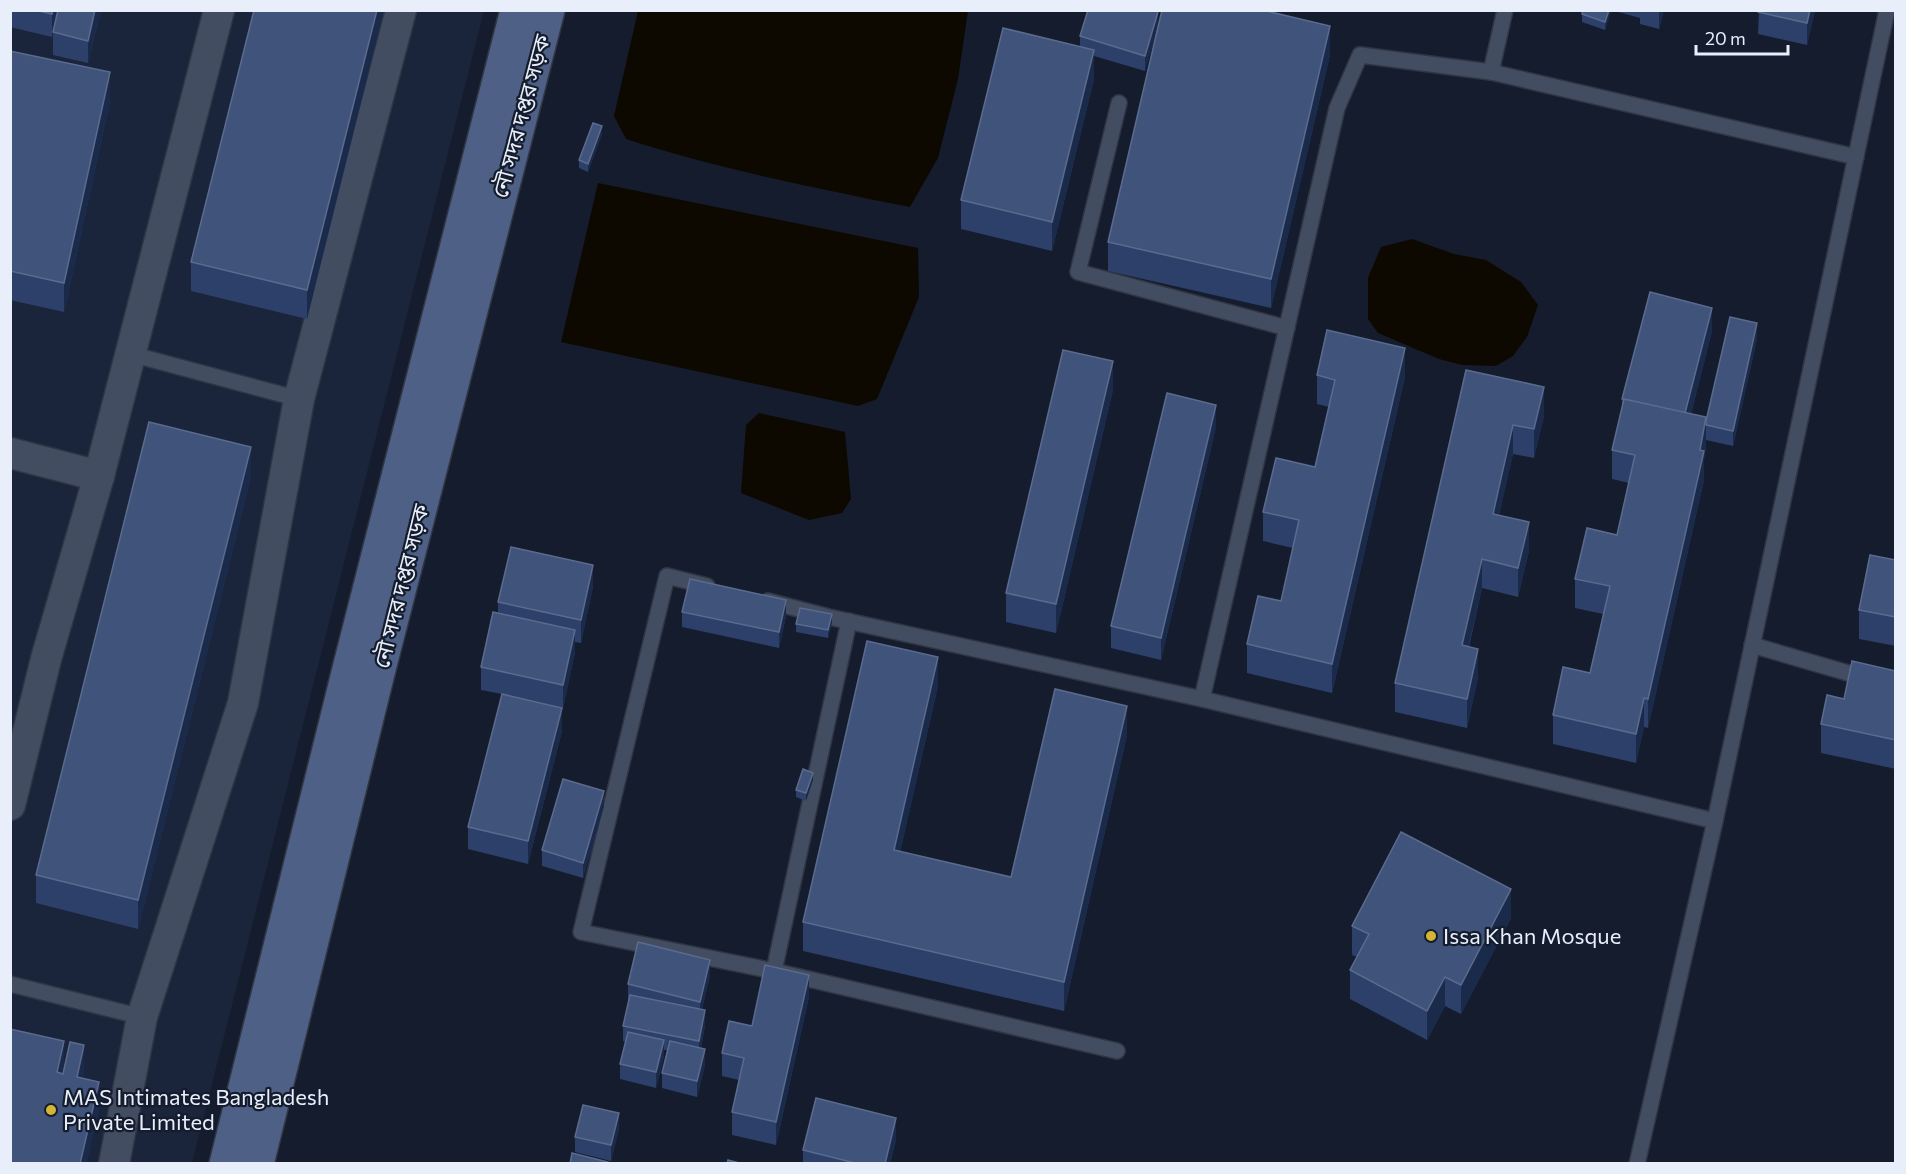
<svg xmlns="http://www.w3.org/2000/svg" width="1906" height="1174" viewBox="0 0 1906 1174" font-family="Commissioner,'Noto Sans Bengali',sans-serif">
  <rect width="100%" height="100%" fill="#141c2d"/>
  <path fill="#1a253b" d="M10,11H484L192,1163H11Z"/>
  <g fill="#0e0900">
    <path d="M638,11H968L958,79L938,158L910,207C815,188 719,169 626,139L614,116Z"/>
    <path d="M598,183L918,248L919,297L877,399L858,406L561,342Z"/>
    <path d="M1412,239L1454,254L1486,260L1521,282L1538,305L1527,337L1513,356L1496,366L1462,365L1439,359L1378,333L1368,319V278L1381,247Z"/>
    <path d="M759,413L845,432L851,499L842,513L809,520L741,493L746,425Z"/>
  </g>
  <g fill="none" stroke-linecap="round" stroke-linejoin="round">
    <g stroke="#303543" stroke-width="18">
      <g id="service">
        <path d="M1491,72L1505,10"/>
        <path d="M1119,103L1078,272L1287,328"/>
        <path d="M131,354L299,399"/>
        <path d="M707,586L667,576L581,932L774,971L1117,1051"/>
        <path d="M768,601L829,617L1202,699L1715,821"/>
        <path d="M1752,645L1896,687"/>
        <path d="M1202,699L1337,108L1360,55L1491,72L1856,157"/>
        <path d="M774,971L849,621"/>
        <path d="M10,984L142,1017"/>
        <path d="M1637,1164L1715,821L1887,10"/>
      </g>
    </g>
    <g stroke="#303543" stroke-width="33">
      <g id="minor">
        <path d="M10,453L99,476"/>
        <path d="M10,805L46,659L99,476L219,10"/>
        <path d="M114,1164L142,1017L243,703L299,399L401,10"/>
      </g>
    </g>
    <g stroke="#303543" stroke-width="36">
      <g id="secondary">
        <path d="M226,1164L349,669L517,10"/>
        <path d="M257,1164L378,673L548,10"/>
      </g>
    </g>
    <use href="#service" stroke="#434d61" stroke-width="15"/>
    <use href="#minor" stroke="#434d61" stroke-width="30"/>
    <use href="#secondary" stroke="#4e6085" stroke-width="33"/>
  </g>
  <g fill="#2c406a">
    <path d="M10,10H58L52,37L10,27Z"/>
    <path d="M58,10H101L88,63L53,55V32Z"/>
    <path d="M384,10L307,319L191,291V262Z"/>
    <path d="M1611,10L1605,30L1582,22V14Z"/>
    <path d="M1611,10H1664L1659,29L1640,24V18Z"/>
    <path d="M1759,10H1815L1807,45L1758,34Z"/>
    <path d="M1158,27L1145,71L1094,56V79L1052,251L961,229V200L1080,47V36Z"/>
    <path d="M10,51L110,101L64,312L10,300Z"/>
    <path d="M1330,55L1271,308L1108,271V242Z"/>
    <path d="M602,134L588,172L579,168V160Z"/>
    <path d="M1712,331L1691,414L1706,421L1757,339L1733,446L1706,440V446L1704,460V480L1648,728L1644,727L1636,763L1553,744V715L1590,673L1603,614L1575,608V579L1617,535L1629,483L1612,479V450L1622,407V399Z"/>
    <path d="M1466,370L1544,416L1534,458L1513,454L1499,515L1529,551L1518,597L1482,588L1469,647L1478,678L1467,728L1395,712V683Z"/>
    <path d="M1317,375L1405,377L1332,693L1247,673V644L1281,601L1293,548L1263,541V512L1315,467L1329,407L1317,404Z"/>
    <path d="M1113,390L1056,633L1006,622V593Z"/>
    <path d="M1216,427L1161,660L1111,648V626Z"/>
    <path d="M251,476L138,929L36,903V875Z"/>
    <path d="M1896,560V646L1859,639V610Z"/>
    <path d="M593,587L581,643L575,642V652L563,708L529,700L562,731L528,864L468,849V827L502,694L481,690V667L498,614V602Z"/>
    <path d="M682,612L786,616L779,648L682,627Z"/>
    <path d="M832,622L828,638L796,632V624Z"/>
    <path d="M1896,671V769L1821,753V724L1844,699Z"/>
    <path d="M938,686L900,852L1011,877L1127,735L1064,1011L803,951V922Z"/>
    <path d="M813,780L806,801L796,797V790Z"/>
    <path d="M604,806L583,878L542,866V850Z"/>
    <path d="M1511,918L1461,1014L1445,1006L1427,1040L1350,999V970L1357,957L1352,955V926Z"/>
    <path d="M710,976L702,1009L705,1026L701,1048L705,1065L697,1097L662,1088V1073L667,1050H664V1056L656,1088L620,1079V1064L626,1042L623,1041V1026L629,999H628V984Z"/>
    <path d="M809,997L776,1145L732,1135V1112L739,1080L722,1076V1053L752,1026Z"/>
    <path d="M619,1129L611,1161L575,1152V1137Z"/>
    <path d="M896,1140L890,1164H803V1150Z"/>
  </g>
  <g fill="#1a2a4b">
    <path d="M53,10H58L52,37V14Z"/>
    <path d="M95,10H101L88,63V41Z"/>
    <path d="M377,10H384L307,319V290Z"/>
    <path d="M1609,10H1611V12L1605,30V22Z"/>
    <path d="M1659,10H1664L1659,29Z"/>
    <path d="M1810,10H1815L1807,45V23Z"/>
    <path d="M1158,12V27L1145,71V56Z"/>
    <path d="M1330,26V55L1271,308V279Z"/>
    <path d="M1094,50V79L1052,251V222Z"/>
    <path d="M110,72V101L64,312V283Z"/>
    <path d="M602,126V134L588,172V164Z"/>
    <path d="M1712,308V331L1685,438V415Z"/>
    <path d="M1757,323V339L1733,446V431Z"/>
    <path d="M1405,348V377L1332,693V664Z"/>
    <path d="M1113,361V390L1056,633V604Z"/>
    <path d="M1544,387V416L1534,458V429Z"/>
    <path d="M1216,405V427L1161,660V638Z"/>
    <path d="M1706,417V446L1704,460V480L1648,728V699Z"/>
    <path d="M1513,425V454L1493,543V514Z"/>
    <path d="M251,447V476L138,929V900Z"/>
    <path d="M1529,522V551L1518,597V568Z"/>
    <path d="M1482,559V588L1462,674V645Z"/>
    <path d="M593,565V587L581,643V620Z"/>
    <path d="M786,600V616L779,648V632Z"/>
    <path d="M832,614V622L828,638V630Z"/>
    <path d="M575,630V652L563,708V685Z"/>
    <path d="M1478,649V678L1467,728V699Z"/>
    <path d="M938,657V686L894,879V850Z"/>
    <path d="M1644,698V727L1636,763V734Z"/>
    <path d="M1127,706V735L1064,1011V982Z"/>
    <path d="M562,708V731L528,864V841Z"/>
    <path d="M813,773V780L806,801V793Z"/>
    <path d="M604,791V806L583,878V863Z"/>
    <path d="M1511,889V918L1461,1014V985Z"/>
    <path d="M710,960V976L700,1017V1002Z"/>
    <path d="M809,975V997L776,1145V1122Z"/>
    <path d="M1445,977V1006L1427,1040V1011Z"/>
    <path d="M705,1010V1026L699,1057V1041Z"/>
    <path d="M664,1040V1056L656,1088V1072Z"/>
    <path d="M64,1041V1070L57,1101V1072Z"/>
    <path d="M84,1045V1074L77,1106V1077Z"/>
    <path d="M705,1049V1065L697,1097V1081Z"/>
    <path d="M99,1082V1111L87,1164H80Z"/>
    <path d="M619,1113V1129L611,1161V1145Z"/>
    <path d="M896,1118V1140L890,1164H885Z"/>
  </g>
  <g fill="#40537a" stroke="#5b6b8e" stroke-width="1.5">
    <path d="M35,10H53L52,14Z"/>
    <path d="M58,10H95L88,41L53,32Z"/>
    <path d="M254,10H377L307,290L191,262Z"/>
    <path d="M1088,10H1152L1158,12L1145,56L1080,36Z"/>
    <path d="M1162,10H1262L1330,26L1271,279L1108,242Z"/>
    <path d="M1583,10H1609L1605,22L1582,14Z"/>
    <path d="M1759,10H1810L1807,23L1758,12Z"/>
    <path d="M1003,28L1094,50L1052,222L961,200Z"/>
    <path d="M10,51L110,72L64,283L10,271Z"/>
    <path d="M593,123L602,126L588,164L579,160Z"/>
    <path d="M1650,292L1712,308L1685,413L1622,399Z"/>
    <path d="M1730,317L1757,323L1733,431L1706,425V421Z"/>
    <path d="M1327,330L1405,348L1332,664L1247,644L1258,596L1281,601L1299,520L1263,512L1276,458L1315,467L1335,380L1317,375Z"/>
    <path d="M1063,350L1113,361L1056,604L1006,593Z"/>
    <path d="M1466,370L1544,387L1534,429L1513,425L1493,514L1529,522L1518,568L1482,559L1462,645L1478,649L1467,699L1395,683Z"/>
    <path d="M1167,393L1216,405L1161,638L1111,626Z"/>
    <path d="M1624,399L1706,417L1700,450L1704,451L1648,699L1644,698L1636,734L1553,715L1563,667L1590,673L1610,586L1575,579L1587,528L1617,535L1635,455L1612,450Z"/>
    <path d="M149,422L251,447L138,900L36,875Z"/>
    <path d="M511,547L593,565L581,620L498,602Z"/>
    <path d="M1870,555L1896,560V617L1859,610Z"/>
    <path d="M690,579L786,600L779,632L682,612Z"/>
    <path d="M800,608L832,614L828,630L796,624Z"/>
    <path d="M493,612L575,630L563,685L481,667Z"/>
    <path d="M867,641L938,657L894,850L1011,877L1055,689L1127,706L1064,982L803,922Z"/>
    <path d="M1852,661L1896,671V740L1821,724L1827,695L1844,699Z"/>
    <path d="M502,694L562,708L528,841L468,827Z"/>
    <path d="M803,769L813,773L806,793L796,790Z"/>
    <path d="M563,779L604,791L583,863L542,850Z"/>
    <path d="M1401,832L1511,889L1461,985L1445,977L1427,1011L1350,970L1369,934L1352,926Z"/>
    <path d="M638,942L710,960L700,1002L628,984Z"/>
    <path d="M765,965L809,975L776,1122L732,1112L744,1058L722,1053L729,1021L752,1026Z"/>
    <path d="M630,995L705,1010L699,1041L623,1026Z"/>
    <path d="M10,1029L64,1041L57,1072L63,1074L70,1042L84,1045L77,1077L99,1082L80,1164H10Z"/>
    <path d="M628,1032L664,1040L656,1072L620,1064Z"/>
    <path d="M670,1041L705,1049L697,1081L662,1073Z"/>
    <path d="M816,1098L896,1118L885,1164H859L803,1150Z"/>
    <path d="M583,1105L619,1113L611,1145L575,1137Z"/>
    <path d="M572,1153L608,1162V1164H570Z"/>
    <path d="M728,1160L743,1164H727Z"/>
  </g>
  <g fill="#d5b534" stroke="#141c2d" stroke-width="2">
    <circle cx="1431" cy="936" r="6"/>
    <circle cx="51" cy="1110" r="6"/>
  </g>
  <g text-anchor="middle" stroke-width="4.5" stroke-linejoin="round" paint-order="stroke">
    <g font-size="22" fill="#e8effb" stroke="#141c2d">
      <text transform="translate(521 116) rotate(-75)" y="8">নৌ সদর দপ্তর সড়ক</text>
      <text transform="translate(401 586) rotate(-76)" y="8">নৌ সদর দপ্তর সড়ক</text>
    </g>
    <g font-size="22" fill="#e8effb" stroke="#141c2d" text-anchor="start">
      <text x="1443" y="944">Issa Khan Mosque</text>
      <text x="63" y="1105">MAS Intimates Bangladesh<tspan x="63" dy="25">Private Limited</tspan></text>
    </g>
  </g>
  <rect width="1906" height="1174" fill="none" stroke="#e8effb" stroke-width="24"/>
  <path d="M1696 45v9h92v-9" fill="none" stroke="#e8effb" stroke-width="3"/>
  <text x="1705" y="45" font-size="18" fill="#e8effb" stroke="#141c2d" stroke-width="4.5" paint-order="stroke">20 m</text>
</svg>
